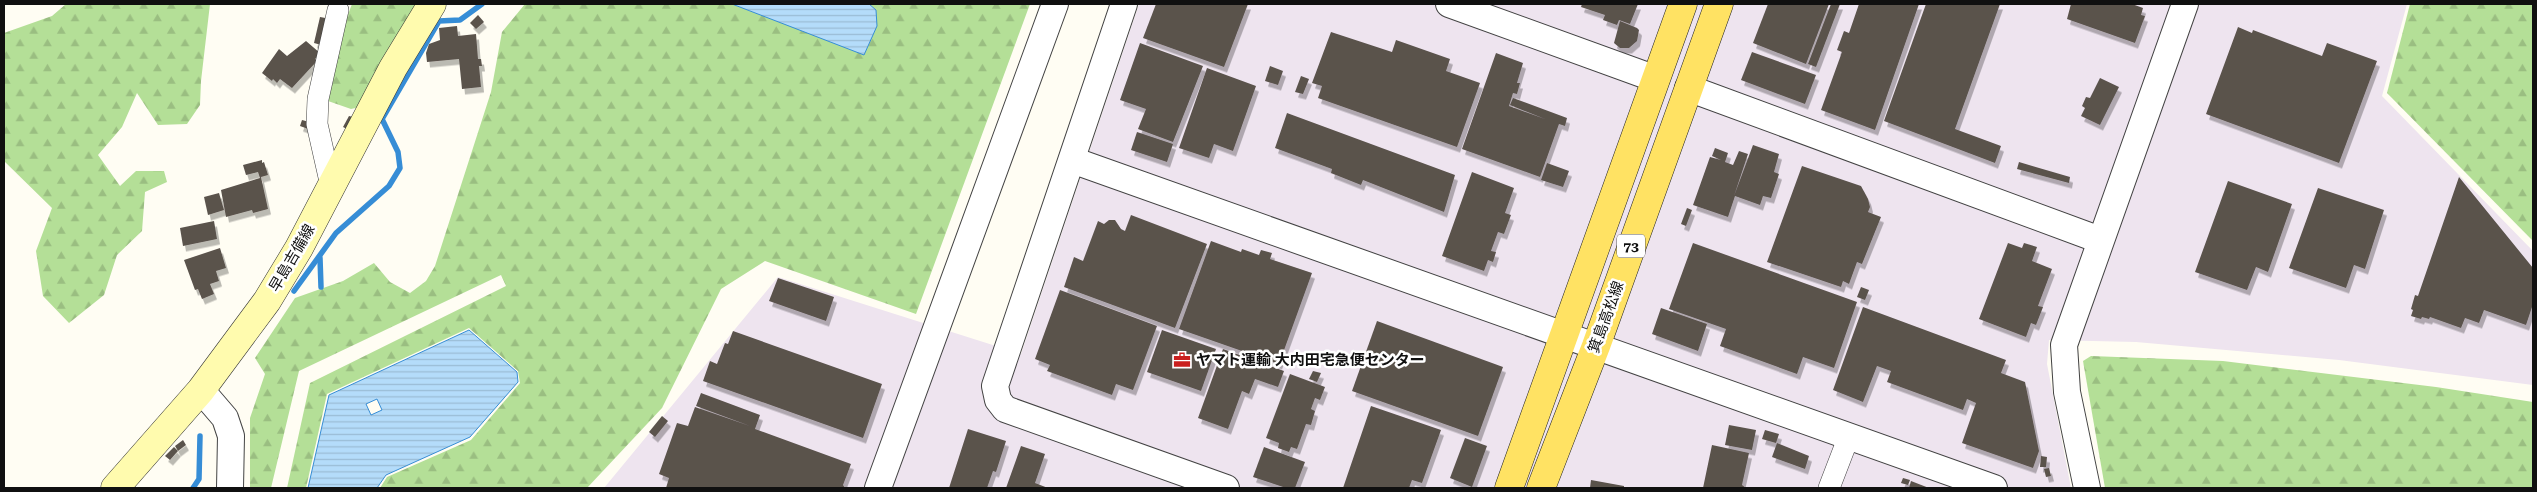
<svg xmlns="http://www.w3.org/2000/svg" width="2537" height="492" viewBox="0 0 2537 492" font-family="'Roboto Serif','Noto Sans JP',serif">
  <defs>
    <pattern id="forest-firs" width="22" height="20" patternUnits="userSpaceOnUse" patternTransform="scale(1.25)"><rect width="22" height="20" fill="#b4df97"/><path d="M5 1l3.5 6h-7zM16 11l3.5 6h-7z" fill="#9abe81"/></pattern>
    <pattern id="water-rules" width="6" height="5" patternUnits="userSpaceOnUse" patternTransform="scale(1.25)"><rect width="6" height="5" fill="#b4dcfa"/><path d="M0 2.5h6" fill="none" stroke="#9abcd5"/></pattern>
    <filter id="shadow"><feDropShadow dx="3" dy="5.5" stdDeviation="0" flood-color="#0004"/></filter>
  </defs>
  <rect width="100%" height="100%" fill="#fffdf3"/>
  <path fill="#eee4ef" d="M1139,4H2407L2382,96L2533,251V385L2339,360L2136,342L2049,340L2047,364L2071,488H604L778,277L1021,354Z"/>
  <g fill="url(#forest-firs)">
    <path d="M66,4H210L201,81L200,105L187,124L158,125L137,93L122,127L98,155L120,186L136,171H164L167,182L145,192L142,231L117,255L104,295L69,323L43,296L36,251L52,208L4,161V33L52,16Z"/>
    <path d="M352,4H418L360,107L351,109L328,101L337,43Z"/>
    <path d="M525,4H732L780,22L876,10L869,4H1030L916,314L765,261L721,289L662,408L587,488H380L387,477L471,440L520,383L518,371L469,328L327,394L306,488H287L310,383L506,286L501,275L299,371L271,488H250V418L265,374L255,358L295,298L343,281L374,263L390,282L410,293L426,281L435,266L491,92L502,32Z"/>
    <path d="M2410,4H2533V241L2387,93Z"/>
    <path d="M2091,356L2223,361L2436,387L2533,402V488H2105L2083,361Z"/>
  </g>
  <g fill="url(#water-rules)" stroke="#368dd6" fill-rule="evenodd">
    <path d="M732,4H869L876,10L877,26L864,55Z"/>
    <path d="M469,330L517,372L518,382L470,437L386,475L377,488H308L329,395ZM377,399L382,410L371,415L366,404Z"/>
  </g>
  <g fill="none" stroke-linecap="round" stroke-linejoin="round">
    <g stroke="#368dd6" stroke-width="5.5">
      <path d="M320,258L321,287"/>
      <path d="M294,291L336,233L389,186L400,168L398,152L382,119L439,21L460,20L482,4"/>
      <path d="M193,488L199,479L200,436"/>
    </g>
  </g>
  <g fill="#5a524c" filter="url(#shadow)">
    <path d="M1156,4H1248L1224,67L1143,38Z"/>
    <path d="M1582,4H1638L1630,24L1619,20L1617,25L1603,20L1605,15L1581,7Z"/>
    <path d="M1768,4H1829L1806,64L1753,43Z"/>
    <path d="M1831,4H1840L1816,67L1808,64Z"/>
    <path d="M1859,4H1919L1875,130L1821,110L1842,52L1837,50L1844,31L1849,33Z"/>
    <path d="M1926,4H2000L1955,129L2001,146L1995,163L1884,121Z"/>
    <path d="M2071,4H2132L2143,8L2141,15L2145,16L2135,43L2067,19Z"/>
    <path d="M478,15L484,22L476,29L470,23Z"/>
    <path d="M320,17L331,19L325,46L314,43Z"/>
    <path d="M1620,21L1637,28L1639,30L1637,41L1629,48H1620L1614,43Z"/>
    <path d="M457,26L458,36L476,34L478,59H481L482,66H479L481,87L462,89L459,59L427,62L426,53L429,44L440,40L439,28Z"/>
    <path d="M2238,27L2252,33L2253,30L2322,56L2327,43L2377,61L2339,163L2206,114Z"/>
    <path d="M1331,32L1392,52L1396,40L1450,59L1446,71L1480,83L1457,147L1318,98L1322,86L1312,83Z"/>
    <path d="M306,41L320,53L315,59L317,61L292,88L280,79L277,83L273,79L272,81L262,73L279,49L287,56Z"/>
    <path d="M1140,43L1203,66L1173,142L1138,129L1146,109L1120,100Z"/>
    <path d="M1752,52L1816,75L1805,104L1741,80Z"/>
    <path d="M1496,53L1523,63L1517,83H1520L1517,94L1513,93L1509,106L1545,119L1510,105L1513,98L1567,118L1565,126L1559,124L1540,177L1462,149Z"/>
    <path d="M1270,66L1283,71L1278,85L1265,81Z"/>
    <path d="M1207,68L1256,86L1233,151L1214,144L1209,158L1179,148Z"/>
    <path d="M1301,76L1309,79L1303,94L1295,92Z"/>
    <path d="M2100,78L2119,87L2100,125L2081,116L2085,108L2082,106L2086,97L2090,98Z"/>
    <path d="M1287,113L1455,175L1444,212L1363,180L1361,185L1331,173L1332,169L1275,148Z"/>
    <path d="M349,116L353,117L347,129L343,127Z"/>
    <path d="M302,120L313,123L311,130L300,126Z"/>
    <path d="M1137,132L1173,144L1167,162L1131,150Z"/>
    <path d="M1753,145L1779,154L1774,172L1779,174L1771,198L1763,196L1760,205L1735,196L1728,217L1693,205L1710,157L1721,160L1712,156L1715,148L1728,153L1725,162L1733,165L1739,151L1748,154L1734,196Z"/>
    <path d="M262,160V163L264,162L268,175L261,177L268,209L253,213L252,210L226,217L221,190L260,178L258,172L246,175L243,165Z"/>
    <path d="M2019,162L2070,177L2069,183L2017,169Z"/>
    <path d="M1547,163L1569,171L1563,187L1541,180Z"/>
    <path d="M1802,166L1861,186L1868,199L1870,207L1868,212L1881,217L1862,264L1857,262L1849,284L1843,281L1841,287L1767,262Z"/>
    <path d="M1472,172L1514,188L1505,213L1511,215L1504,234L1498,232L1491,251L1496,252L1493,262L1488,260L1484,271L1442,256Z"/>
    <path d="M2459,177L2533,268V304L2526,325L2484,310L2479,323L2465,318L2461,328L2430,317L2429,319L2422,317L2421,319L2411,316L2413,310L2411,309L2415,295L2418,296Z"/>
    <path d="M2228,181L2292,204L2268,272L2256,267L2247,290L2195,272Z"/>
    <path d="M2318,188L2384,210L2365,269L2354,265L2346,288L2289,268Z"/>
    <path d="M219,193L224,210L208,215L204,197Z"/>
    <path d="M1687,208L1692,210L1686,226L1681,224Z"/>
    <path d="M1131,215L1207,244L1175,328L1064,287L1074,257L1083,261L1098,221L1104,224L1109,220H1115L1121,229L1125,231Z"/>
    <path d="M214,221L217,239L183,246L180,228Z"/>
    <path d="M1211,241L1241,252L1242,249L1259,255L1261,250L1272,253L1270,259L1312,273L1279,364L1179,329Z"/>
    <path d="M1693,243L1857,302L1834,368L1803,357L1797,374L1720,346L1726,329L1669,309Z"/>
    <path d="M2008,243L2022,248L2024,243L2037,247L2032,261L2052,269L2038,306L2043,307L2036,325L2031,323L2026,337L1979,319Z"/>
    <path d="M220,248L226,268L216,271L219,281L210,284L214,294L202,299L198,289L195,290L184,260Z"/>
    <path d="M778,278L834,297L826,321L769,301Z"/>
    <path d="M1861,287L1869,290L1865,300L1857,297Z"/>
    <path d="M1060,290L1157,326L1133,390L1116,384L1112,395L1047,371L1050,365L1035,359Z"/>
    <path d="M1863,307L2006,360L2001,373L2025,382L2039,451L2033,468L1962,443L1976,403L1967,399L1963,410L1887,382L1891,371L1877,366L1863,402L1833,390Z"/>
    <path d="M1661,308L1707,324L1698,351L1652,334Z"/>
    <path d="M1377,321L1503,367L1478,436L1352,391Z"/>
    <path d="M1162,330L1216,349L1201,391L1147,372Z"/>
    <path d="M733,331L882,384L863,438L703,381L710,361L717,364L725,343L728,344Z"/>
    <path d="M1223,349L1284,371L1278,387L1255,379L1249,394L1242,391L1228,429L1198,418Z"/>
    <path d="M1313,371L1321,373L1317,382L1309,379Z"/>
    <path d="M1290,374L1325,387L1320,400L1315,398L1311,409L1315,411L1311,425L1306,424L1297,449L1291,447L1289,452L1278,448L1279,443L1266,438Z"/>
    <path d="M701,393L760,415L755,429L851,464L843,485L845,488H666L669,478L659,474L677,423L688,426L695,407L750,426L696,406Z"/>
    <path d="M1371,406L1441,430L1422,483L1412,480L1409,488H1343Z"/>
    <path d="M662,416L668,421L655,437L649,432Z"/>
    <path d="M1729,425L1756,430L1752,450L1725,445Z"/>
    <path d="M968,429L1006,441L996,472L993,471L987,488H949Z"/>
    <path d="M1765,430L1779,434L1776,443L1762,439Z"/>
    <path d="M1465,438L1487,446L1472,487L1450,478Z"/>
    <path d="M183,440L186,445L178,451L175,446Z"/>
    <path d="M1777,443L1809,456L1805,469L1772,457Z"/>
    <path d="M1712,445L1749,453L1742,485L1746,488H1703Z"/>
    <path d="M1021,446L1045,454L1035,483L1048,488H1006Z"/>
    <path d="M174,447L178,451L170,460L165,456Z"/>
    <path d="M1264,447L1305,462L1295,488H1286L1253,477Z"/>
    <path d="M2041,456L2047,457L2046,467H2040Z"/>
    <path d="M2049,468L2051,476L2046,477L2044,469Z"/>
    <path d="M1903,478L1910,480L1908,485L1901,483Z"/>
    <path d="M1591,480L1624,486V488H1590Z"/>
    <path d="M1911,481L1929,488H1909Z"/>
  </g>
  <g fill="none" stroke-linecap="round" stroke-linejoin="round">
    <g stroke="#434343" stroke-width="22">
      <g id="minor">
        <path d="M331,186L317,124L318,99L338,10"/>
        <path d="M1829,488L1849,436"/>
      </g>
    </g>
    <g stroke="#434343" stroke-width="28">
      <g id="tertiary">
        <path d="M1124,4L995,386L998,400L1005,409L1226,488"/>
        <path d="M1449,4L1656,79"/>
        <path d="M1688,88L2100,240"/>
        <path d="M1072,160L1994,488"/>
        <path d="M201,390L225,418L231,436L230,488"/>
        <path d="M878,488L1055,4"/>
        <path d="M2087,488L2067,392L2064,345L2185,4"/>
      </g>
    </g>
    <g stroke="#323232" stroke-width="29">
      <path id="secondary" d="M115,488L201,390L267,301L299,248L393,68L432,4"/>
    </g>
    <g stroke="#212121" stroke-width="29">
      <g id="primary">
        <path d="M1509,488L1683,4"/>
        <path d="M1541,488L1596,346L1719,4"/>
      </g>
    </g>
    <use href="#minor" stroke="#fff" stroke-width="21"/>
    <use href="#tertiary" stroke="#fff" stroke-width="26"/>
    <use href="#secondary" stroke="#fffbae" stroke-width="28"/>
    <use href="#primary" stroke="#ffe263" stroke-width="28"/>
  </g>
  <defs>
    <g id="office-bare" transform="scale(1.35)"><path d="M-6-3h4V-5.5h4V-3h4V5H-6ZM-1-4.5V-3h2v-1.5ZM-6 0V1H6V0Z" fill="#ca1f1e" stroke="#fff" stroke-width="2.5" paint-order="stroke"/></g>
  </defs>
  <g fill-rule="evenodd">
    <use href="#office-bare" x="1182" y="360"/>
  </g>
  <g text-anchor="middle" stroke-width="5" stroke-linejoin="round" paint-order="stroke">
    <rect fill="#fff" stroke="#585858" stroke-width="1" x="1617" y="234.5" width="28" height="23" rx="4"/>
    <g font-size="14" font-weight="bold" fill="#101010">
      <text x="1631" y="251">73</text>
    </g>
    <g font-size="15" fill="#101010" stroke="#fff">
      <text transform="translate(292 258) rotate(-60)" y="5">早島吉備線</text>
      <text transform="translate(1606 317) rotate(-70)" y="5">箕島高松線</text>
    </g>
    <g font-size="15" font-weight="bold" fill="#101010" stroke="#fff" text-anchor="start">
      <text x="1196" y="365">ヤマト運輸 大内田宅急便センター</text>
    </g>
  </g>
  <rect width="2537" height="492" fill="none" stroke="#101010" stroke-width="10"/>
</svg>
